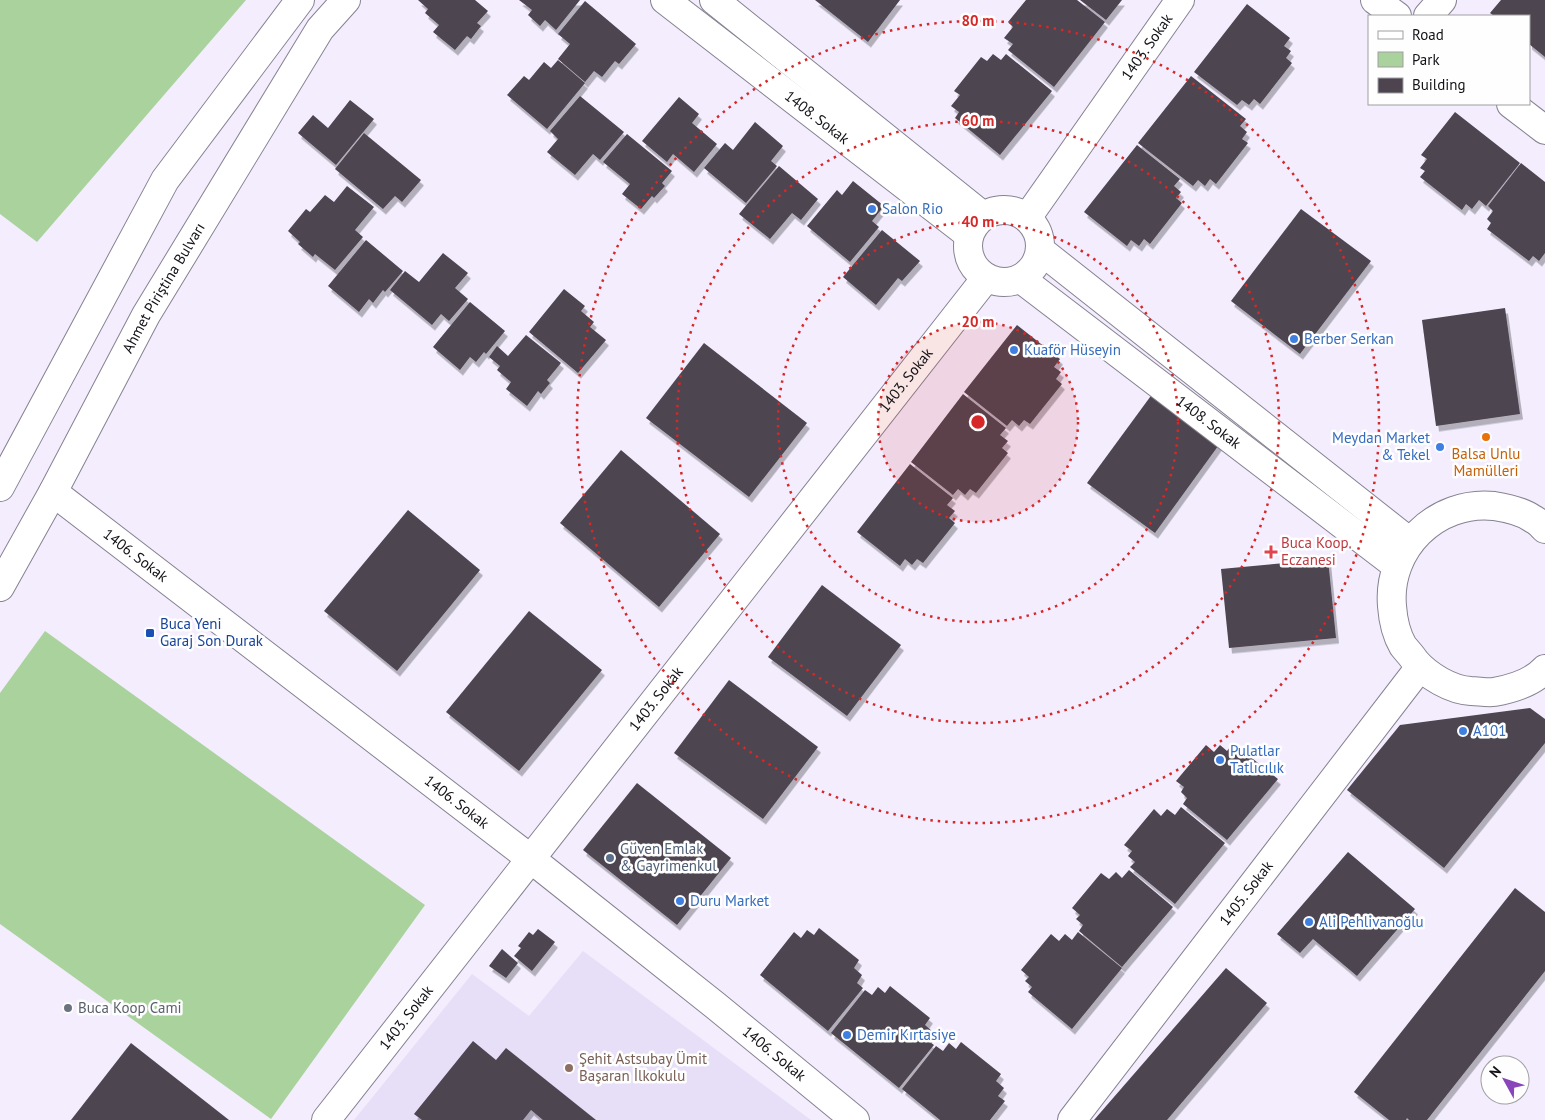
<svg xmlns="http://www.w3.org/2000/svg" width="1545" height="1120" viewBox="0 0 1545 1120" font-family="'PT Sans',sans-serif">
  <defs>
    <filter id="shadow"><feDropShadow dx="3" dy="5.5" stdDeviation="0" flood-color="#0004"/></filter>
  </defs>
  <rect width="100%" height="100%" fill="#f3edfe"/>
  <path fill="#e7dff7" d="M583,951L811,1120H354L472,974L529,1016Z"/>
  <g fill="#a9d29c">
    <path d="M0,0H246L37,242L0,214Z"/>
    <path d="M45,631L425,905L271,1119L0,924V693Z"/>
  </g>
  <g fill="#4d4450" filter="url(#shadow)">
    <path d="M418,0H475L488,11L477,23L481,26L471,39L467,36L455,50L433,32L439,25L425,13L428,9Z"/>
    <path d="M519,0H580L556,30L545,20L540,26L528,15L532,10Z"/>
    <path d="M815,0H900L868,42Z"/>
    <path d="M1026,0H1077L1105,22L1054,87L1008,50L1013,44L1004,38L1013,27L1008,22Z"/>
    <path d="M1080,0H1122L1106,20Z"/>
    <path d="M1501,0H1545V57L1529,44V16H1494L1490,13Z"/>
    <path d="M585,1L636,44L619,64L615,61L602,77L594,71L585,82L558,59L570,44L558,34Z"/>
    <path d="M1247,4L1290,38L1284,46L1291,51L1286,58L1292,63L1260,104L1254,99L1249,105L1242,100L1237,105L1194,72Z"/>
    <path d="M993,54L1001,60L1006,54L1052,91L1000,155L955,118L959,112L951,106L960,95L954,91L981,57L987,61Z"/>
    <path d="M558,60L585,83L547,129L507,95L524,76L529,80L544,62L551,68Z"/>
    <path d="M1191,76L1246,119L1240,126L1247,132L1242,139L1248,143L1216,184L1210,179L1205,186L1198,180L1193,186L1138,143Z"/>
    <path d="M580,96L624,132L600,160L593,154L575,175L547,152L558,139L550,131Z"/>
    <path d="M679,97L699,114L692,123L717,144L694,172L673,154L667,162L642,141Z"/>
    <path d="M350,100L374,119L336,165L298,133L313,115L328,128Z"/>
    <path d="M1455,112L1520,163L1486,206L1479,200L1472,209L1466,204L1462,210L1420,177L1425,171L1420,168L1427,159L1421,155Z"/>
    <path d="M755,122L783,146L771,161L777,166L746,203L704,168L725,143L733,150Z"/>
    <path d="M364,133L421,180L402,202L395,196L383,209L335,169Z"/>
    <path d="M627,134L672,171L662,183L665,186L654,198L652,196L641,209L622,194L630,184L603,162Z"/>
    <path d="M1137,145L1180,179L1174,186L1181,192L1176,198L1182,203L1150,244L1144,239L1139,246L1131,240L1127,246L1084,212Z"/>
    <path d="M1521,163L1545,182V253L1539,261L1533,256L1529,261L1487,229L1491,223L1487,219L1493,211L1488,206Z"/>
    <path d="M779,166L818,199L801,220L792,213L770,239L739,214Z"/>
    <path d="M853,181L884,206L872,221L879,227L850,262L807,226L837,190L842,195Z"/>
    <path d="M347,186L374,207L355,230L363,237L335,270L315,254L313,257L298,244L300,242L288,231L306,209L310,212L325,195L334,202Z"/>
    <path d="M1301,209L1371,261L1300,354L1231,301Z"/>
    <path d="M882,230L920,261L902,281L898,278L876,305L843,277Z"/>
    <path d="M366,240L403,271L385,292L383,290L373,303L369,299L359,312L328,286Z"/>
    <path d="M443,253L468,273L455,288L468,299L449,321L441,314L432,325L390,290L405,271L419,282Z"/>
    <path d="M564,289L585,306L581,311L594,322L590,327L606,340L578,373L529,332Z"/>
    <path d="M470,302L505,331L486,354L484,352L476,362L470,357L460,370L433,347Z"/>
    <path d="M1505,308L1520,414L1436,426L1422,320Z"/>
    <path d="M1017,325L1060,359L1054,367L1061,372L1056,379L1062,384L1030,424L1024,420L1019,426L1012,420L1007,426L964,392Z"/>
    <path d="M526,335L561,363L547,380L550,383L541,394L538,391L527,406L506,389L511,382L497,370L500,366L489,357L497,346L508,356Z"/>
    <path d="M704,343L807,423L749,497L646,418Z"/>
    <path d="M1153,393L1221,442L1155,533L1087,483Z"/>
    <path d="M963,394L1006,428L1000,435L1008,441L1002,448L1008,453L976,493L970,489L965,495L958,489L953,495L911,462Z"/>
    <path d="M621,450L720,534L659,607L560,523Z"/>
    <path d="M910,464L953,498L947,505L955,511L949,518L955,523L923,563L917,559L912,565L905,559L900,566L857,532Z"/>
    <path d="M408,510L480,570L397,671L324,611Z"/>
    <path d="M1328,559L1336,638L1229,648L1221,569Z"/>
    <path d="M822,585L901,645L847,716L768,657Z"/>
    <path d="M529,611L602,670L519,771L446,712Z"/>
    <path d="M729,680L818,747L763,819L674,753Z"/>
    <path d="M1530,708L1545,719V743L1444,868L1347,790L1400,725Z"/>
    <path d="M1233,743L1278,779L1227,840L1183,804L1187,798L1181,792L1184,787L1176,781L1206,745L1214,752L1220,745L1227,751Z"/>
    <path d="M637,783L731,858L677,925L583,850Z"/>
    <path d="M1181,807L1225,843L1175,904L1130,867L1135,862L1128,856L1132,851L1124,845L1154,809L1161,816L1167,809L1175,815Z"/>
    <path d="M1348,852L1415,909L1357,976L1313,939L1300,953L1277,934Z"/>
    <path d="M1129,870L1173,907L1122,967L1079,931L1083,925L1076,919L1080,915L1072,908L1101,873L1109,879L1116,872L1122,878Z"/>
    <path d="M1515,888L1545,912V971L1427,1120H1409L1407,1118L1406,1120H1389L1354,1092Z"/>
    <path d="M819,928L859,960L854,968L862,975L857,983L863,988L828,1031L760,975L794,932L801,938L807,930L814,935Z"/>
    <path d="M538,929L555,942L532,971L514,956L521,948L518,946L529,932L533,935Z"/>
    <path d="M1078,932L1122,968L1072,1029L1028,992L1032,987L1025,981L1029,977L1021,970L1051,934L1059,941L1065,934L1072,940Z"/>
    <path d="M502,949L518,963L506,978L489,966Z"/>
    <path d="M1226,968L1267,1003L1167,1120H1094Z"/>
    <path d="M890,986L930,1018L925,1025L933,1032L927,1040L934,1045L899,1088L831,1033L865,990L872,995L878,987L885,993Z"/>
    <path d="M473,1041L496,1060L506,1048L596,1120H543L531,1110L523,1120H422L414,1114Z"/>
    <path d="M961,1042L1001,1074L996,1081L1004,1088L998,1096L1005,1101L990,1120H940L902,1089L936,1046L943,1051L949,1043L956,1049Z"/>
    <path d="M131,1043L229,1120H71Z"/>
  </g>
  <g fill="none" stroke-linecap="round" stroke-linejoin="round">
    <g stroke="#878291" stroke-width="30">
      <g id="minor">
        <path d="M1375,0L1397,16"/>
        <path d="M1428,16L1442,0"/>
        <path d="M1511,104L1545,130"/>
        <path id="s1" d="M1027,218L1180,0"/>
        <path id="s2" d="M53,492L531,859L716,1006L855,1120"/>
        <path id="s3" d="M326,1120L986,278"/>
      </g>
    </g>
    <g stroke="#878291" stroke-width="30">
      <g id="tertiary">
        <path id="s4" d="M665,0L969,235"/>
        <path d="M714,0L983,216"/>
        <circle cx="1004" cy="246" r="36"/>
        <path d="M1040,250L1410,542"/>
        <path id="s5" d="M1021,279L1397,566"/>
      </g>
    </g>
    <g stroke="#878291" stroke-width="30">
      <g id="secondary">
        <path d="M0,487L165,180L300,0"/>
        <path d="M1545,529C1541,525 1538,521 1533,519C1522,511 1507,508 1494,506C1436,500 1387,549 1392,606C1393,620 1396,634 1403,646C1407,651 1412,656 1415,661C1428,676 1451,690 1471,691C1478,691 1487,693 1494,692C1511,689 1533,682 1545,669"/>
        <path id="s6" d="M0,587L53,492L146,315L320,29L346,0"/>
        <path id="s7" d="M1072,1120L1420,667"/>
      </g>
    </g>
    <use href="#minor" stroke="#fff" stroke-width="28"/>
    <use href="#tertiary" stroke="#fff" stroke-width="28"/>
    <use href="#secondary" stroke="#fff" stroke-width="28"/>
  </g>
  <circle cx="978" cy="422" r="100" fill="#d62828" fill-opacity=".12"/>
  <g fill="none" stroke="#d62828" stroke-width="2.5" stroke-dasharray="2.5 5">
    <circle cx="978" cy="422" r="100"/>
    <circle cx="978" cy="422" r="200"/>
    <circle cx="978" cy="422" r="301"/>
    <circle cx="978" cy="422" r="401"/>
  </g>
  <g fill="#3f7fe0" stroke="#fefefe" stroke-width="2">
    <circle cx="872" cy="209" r="5"/>
    <circle cx="1294" cy="339" r="5"/>
    <circle cx="1014" cy="350" r="5"/>
    <circle cx="1440" cy="447" r="5"/>
    <circle cx="1463" cy="731" r="5"/>
    <circle cx="1220" cy="760" r="5"/>
    <circle cx="680" cy="901" r="5"/>
    <circle cx="1309" cy="922" r="5"/>
    <circle cx="847" cy="1035" r="5"/>
  </g>
  <circle fill="#e8710a" stroke="#fefefe" stroke-width="2" cx="1486" cy="437" r="5"/>
  <path fill="#e0444e" stroke="#fefefe" stroke-width="2" d="M1268.5 544.5h5v5h5v5h-5v5h-5v-5h-5v-5h5z"/>
  <rect fill="#1a4fb4" stroke="#fefefe" stroke-width="2" x="145" y="628" width="10" height="10" rx="2.5"/>
  <circle fill="#5c6f8a" stroke="#fefefe" stroke-width="2" cx="610" cy="858" r="5"/>
  <circle fill="#6b7280" stroke="#fefefe" stroke-width="2" cx="68" cy="1008" r="5"/>
  <circle fill="#8d6e63" stroke="#fefefe" stroke-width="2" cx="569" cy="1068" r="5"/>
  <g text-anchor="middle" stroke-width="5" stroke-linejoin="round" paint-order="stroke">
    <g font-size="15" fill="#131116" stroke="#fefefe">
      <text dy="5" stroke="none"><textPath href="#s1" startOffset="209">1403. Sokak</textPath></text>
      <text dy="5" stroke="none"><textPath href="#s4" startOffset="192">1408. Sokak</textPath></text>
      <text dy="5" stroke="none"><textPath href="#s6" startOffset="341">Ahmet Piriştina Bulvarı</textPath></text>
      <text dy="5" stroke="none"><textPath href="#s3" startOffset="940">1403. Sokak</textPath></text>
      <text dy="5" stroke="none"><textPath href="#s5" startOffset="236">1408. Sokak</textPath></text>
      <text dy="5" stroke="none"><textPath href="#s2" startOffset="104">1406. Sokak</textPath></text>
      <text dy="5" stroke="none"><textPath href="#s3" startOffset="535">1403. Sokak</textPath></text>
      <text dy="5" stroke="none"><textPath href="#s2" startOffset="509">1406. Sokak</textPath></text>
      <text dy="5" stroke="none"><textPath href="#s7" startOffset="286">1405. Sokak</textPath></text>
      <text dy="5" stroke="none"><textPath href="#s3" startOffset="130">1403. Sokak</textPath></text>
      <text dy="5" stroke="none"><textPath href="#s2" startOffset="914">1406. Sokak</textPath></text>
    </g>
    <g font-size="15" fill="#366cbe" stroke="#fefefe" text-anchor="start">
      <text x="882" y="214">Salon Rio</text>
      <text x="1304" y="344">Berber Serkan</text>
      <text x="1024" y="355">Kuaför Hüseyin</text>
      <text x="1430" y="443" text-anchor="end">Meydan Market<tspan x="1430" dy="17">&amp; Tekel</tspan></text>
      <text x="1473" y="736">A101</text>
      <text x="1230" y="756">Pulatlar<tspan x="1230" dy="17">Tatlıcılık</tspan></text>
      <text x="690" y="906">Duru Market</text>
      <text x="1319" y="927">Ali Pehlivanoğlu</text>
      <text x="857" y="1040">Demir Kırtasiye</text>
    </g>
    <g font-size="15" fill="#c56008" stroke="#fefefe">
      <text x="1486" y="459">Balsa Unlu<tspan x="1486" dy="17">Mamülleri</tspan></text>
    </g>
    <g font-size="15" fill="#be3a42" stroke="#fefefe" text-anchor="start">
      <text x="1281" y="548">Buca Koop.<tspan x="1281" dy="17">Eczanesi</tspan></text>
    </g>
    <g font-size="15" fill="#164399" stroke="#fefefe" text-anchor="start">
      <text x="160" y="629">Buca Yeni<tspan x="160" dy="17">Garaj Son Durak</tspan></text>
    </g>
    <g font-size="15" fill="#4e5e75" stroke="#fefefe" text-anchor="start">
      <text x="620" y="854">Güven Emlak<tspan x="620" dy="17">&amp; Gayrimenkul</tspan></text>
    </g>
    <g font-size="15" fill="#5b616d" stroke="#fefefe" text-anchor="start">
      <text x="78" y="1013">Buca Koop Cami</text>
    </g>
    <g font-size="15" fill="#785e54" stroke="#fefefe" text-anchor="start">
      <text x="579" y="1064">Şehit Astsubay Ümit<tspan x="579" dy="17">Başaran İlkokulu</tspan></text>
    </g>
  </g>
  <circle cx="978" cy="422" r="8" fill="#d62828" stroke="#fefefe" stroke-width="2.5"/>
  <g font-size="15" text-anchor="middle" font-weight="bold" fill="#d62828" stroke="#fefefe" stroke-width="5" stroke-linejoin="round" paint-order="stroke">
    <text x="978" y="26">80 m</text>
    <text x="978" y="126">60 m</text>
    <text x="978" y="227">40 m</text>
    <text x="978" y="327">20 m</text>
  </g>
  <rect x="1368" y="15" width="162" height="90" fill="#fefefe" stroke="#a09fa1"/>
  <rect x="1378" y="31" width="25" height="8" fill="#ffffff" stroke="#a09fa1"/>
  <text x="1412" y="40" font-size="15" fill="#131116">Road</text>
  <rect x="1378" y="52" width="25" height="15" fill="#a9d29c" stroke="#a09fa1"/>
  <text x="1412" y="65" font-size="15" fill="#131116">Park</text>
  <rect x="1378" y="78" width="25" height="15" fill="#4d4450" stroke="#a09fa1"/>
  <text x="1412" y="90" font-size="15" fill="#131116">Building</text>
  <g transform="translate(1505 1080) rotate(310)"><circle r="24" fill="#fefefe" stroke="#a09fa1"/>
  <path d="M0-4L9 19L0 12L-9 19Z" fill="#8946ba"/>
  <text y="-8" font-size="14" font-weight="bold" text-anchor="middle" fill="#131116">N</text>
  </g>
</svg>
